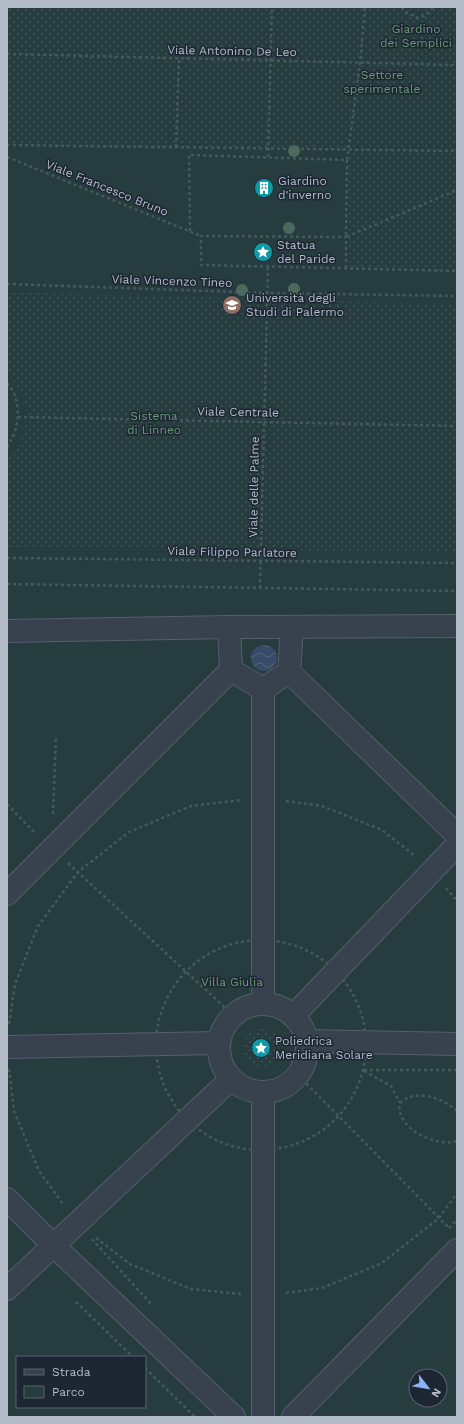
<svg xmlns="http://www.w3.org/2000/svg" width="464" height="1424" viewBox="0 0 464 1424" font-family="'Work Sans',sans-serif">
  <defs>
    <pattern id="garden-dots" width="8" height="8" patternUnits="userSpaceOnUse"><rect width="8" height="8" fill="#263c3f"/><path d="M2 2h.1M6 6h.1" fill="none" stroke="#435659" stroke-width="1.8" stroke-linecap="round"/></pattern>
    <pattern id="water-waves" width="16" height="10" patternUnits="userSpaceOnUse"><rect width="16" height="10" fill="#394c67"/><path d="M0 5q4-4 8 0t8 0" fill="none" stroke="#53647b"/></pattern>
  </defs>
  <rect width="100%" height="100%" fill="#242f3e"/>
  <path fill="#263c3f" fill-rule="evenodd" d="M7,7H457V1417H7ZM17,1357H145V1407H17ZM416,1376H440V1400H416Z"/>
  <g fill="url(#garden-dots)">
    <path d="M7,7H457V271L346,268L349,150L7,145Z"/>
    <path d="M7,292L457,304V551L7,549V461C12,457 15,451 18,445C33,418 29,396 7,374Z"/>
    <circle cx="262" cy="1048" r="19"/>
  </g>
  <circle fill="url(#water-waves)" cx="264" cy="658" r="13"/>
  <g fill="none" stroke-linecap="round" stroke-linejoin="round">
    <g stroke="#565f6c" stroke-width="24">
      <g id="minor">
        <path d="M229,627L231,670L263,689L289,672L292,627"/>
        <path d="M7,631L229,627L457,626"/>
        <path d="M289,672L457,835"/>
        <path d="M7,894L231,670"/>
        <circle cx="263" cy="1048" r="44"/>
        <path d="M263,1004V689"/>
        <path d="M293,1016L457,845"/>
        <path d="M307,1041L457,1044"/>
        <path d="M7,1047L218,1043"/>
        <path d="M7,1199L53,1245L234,1417"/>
        <path d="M7,1289L231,1079"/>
        <path d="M263,1417V1093"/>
        <path d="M293,1417L457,1250"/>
      </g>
    </g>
    <g stroke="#44595c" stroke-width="2.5" stroke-dasharray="3 3" stroke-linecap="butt">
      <path d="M402,7L404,11L417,18L426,15L433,7"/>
      <path d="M7,54L457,65"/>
      <path d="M7,145L457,151"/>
      <path d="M176,147L179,59"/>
      <path d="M7,157L201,236"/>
      <path d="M268,157L272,7"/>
      <path d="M347,160L360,63L365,7"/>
      <path d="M190,231L189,155L347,160L346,237L457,190"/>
      <path d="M346,268V237L201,236V265L457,271"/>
      <path d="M7,284L267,293L457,296"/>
      <path d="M7,383C10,387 14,392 15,396C21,414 17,432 7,447"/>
      <path d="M18,417L457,426"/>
      <path d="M7,558L457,563"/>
      <path d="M7,584L457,591"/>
      <path d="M260,588L268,267"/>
      <path d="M286,801L322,806L382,830L415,856"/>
      <path d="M7,804L35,833"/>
      <path d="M53,814L56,736"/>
      <path d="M68,863L233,1015"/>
      <path d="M446,888L457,901"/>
      <circle cx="261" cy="1045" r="105"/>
      <path d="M9,1024L15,984L38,926L78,872L129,832L191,806L241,800"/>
      <path d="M9,1069L14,1111L39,1171L63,1204"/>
      <path d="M364,1070H457"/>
      <path d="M364,1071L391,1086L400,1103"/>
      <path d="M298,1075L449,1228"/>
      <path d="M457,1111C443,1098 416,1088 400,1103C394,1128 437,1148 457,1141"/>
      <path d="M449,1228L457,1220"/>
      <path d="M96,1238L130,1264L191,1289L241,1294"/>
      <path d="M92,1239L152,1305"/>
      <path d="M286,1293L322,1288L382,1263L439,1218L457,1193"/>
      <path d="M76,1302L133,1357"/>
      <path d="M145,1368L195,1417"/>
    </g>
    <use href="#minor" stroke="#38414e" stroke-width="22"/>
  </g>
  <g fill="#4b6a5d">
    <circle cx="294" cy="151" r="6"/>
    <circle cx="289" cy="228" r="6"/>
    <circle cx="294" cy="289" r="6"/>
    <circle cx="242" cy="290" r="6"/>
  </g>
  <defs>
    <g id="building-disc" transform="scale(1)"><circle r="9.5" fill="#0f9aa8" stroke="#1d2633"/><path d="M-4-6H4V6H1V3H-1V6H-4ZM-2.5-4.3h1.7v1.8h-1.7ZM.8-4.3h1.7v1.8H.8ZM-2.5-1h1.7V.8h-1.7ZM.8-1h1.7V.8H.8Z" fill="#fff"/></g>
    <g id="sight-disc" transform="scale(1)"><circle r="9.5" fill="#0f9aa8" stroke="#1d2633"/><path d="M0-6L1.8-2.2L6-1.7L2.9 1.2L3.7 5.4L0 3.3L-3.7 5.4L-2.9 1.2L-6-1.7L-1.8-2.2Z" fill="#fff"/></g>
    <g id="university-disc" transform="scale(1)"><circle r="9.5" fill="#8d6e63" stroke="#1d2633"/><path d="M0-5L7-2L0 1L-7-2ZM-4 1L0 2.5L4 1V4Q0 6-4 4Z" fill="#fff"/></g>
  </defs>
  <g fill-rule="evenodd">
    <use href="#building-disc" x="264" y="188"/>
    <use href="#sight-disc" x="263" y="252"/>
    <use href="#university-disc" x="232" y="305"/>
    <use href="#sight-disc" x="261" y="1048"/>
  </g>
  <g text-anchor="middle" stroke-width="3" stroke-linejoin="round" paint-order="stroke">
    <g font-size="12" fill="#6b9a76" stroke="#1d2633">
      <text x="416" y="33">Giardino<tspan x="416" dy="14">dei Semplici</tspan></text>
      <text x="382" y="79">Settore<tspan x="382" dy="14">sperimentale</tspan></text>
      <text x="154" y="420">Sistema<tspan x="154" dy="14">di Linneo</tspan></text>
      <text x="232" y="986">Villa Giulia</text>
    </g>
    <g font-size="12" fill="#b4bcc9" stroke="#1d2633">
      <text transform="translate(232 51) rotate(1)" y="4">Viale Antonino De Leo</text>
      <text transform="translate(107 188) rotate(22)" y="4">Viale Francesco Bruno</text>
      <text transform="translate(172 281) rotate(2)" y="4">Viale Vincenzo Tineo</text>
      <text transform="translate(238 412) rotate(1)" y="4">Viale Centrale</text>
      <text transform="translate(254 487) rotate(-89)" y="4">Viale delle Palme</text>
      <text transform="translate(232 552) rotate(1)" y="4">Viale Filippo Parlatore</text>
    </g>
    <g font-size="12" fill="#b4bcc9" stroke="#1d2633" text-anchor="start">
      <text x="278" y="185">Giardino<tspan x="278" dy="14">d'inverno</tspan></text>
      <text x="277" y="249">Statua<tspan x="277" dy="14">del Paride</tspan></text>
      <text x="246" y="302">Università degli<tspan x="246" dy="14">Studi di Palermo</tspan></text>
      <text x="275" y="1045">Poliedrica<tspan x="275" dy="14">Meridiana Solare</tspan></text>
    </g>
  </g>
  <rect width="464" height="1424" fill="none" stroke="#b4bcc9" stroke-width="16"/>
  <rect x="16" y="1356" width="130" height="52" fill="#1d2633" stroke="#59626f"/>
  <rect x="24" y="1369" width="20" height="6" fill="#38414e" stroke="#59626f"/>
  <text x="52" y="1376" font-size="12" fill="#b4bcc9">Strada</text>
  <rect x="24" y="1386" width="20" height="12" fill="#263c3f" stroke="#59626f"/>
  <text x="52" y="1396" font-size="12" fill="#b4bcc9">Parco</text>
  <g transform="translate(428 1388) rotate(121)"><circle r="19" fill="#1d2633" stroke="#59626f"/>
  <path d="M0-3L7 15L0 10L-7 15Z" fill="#8ab4f8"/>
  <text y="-6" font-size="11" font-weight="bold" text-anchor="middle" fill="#b4bcc9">N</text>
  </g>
</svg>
